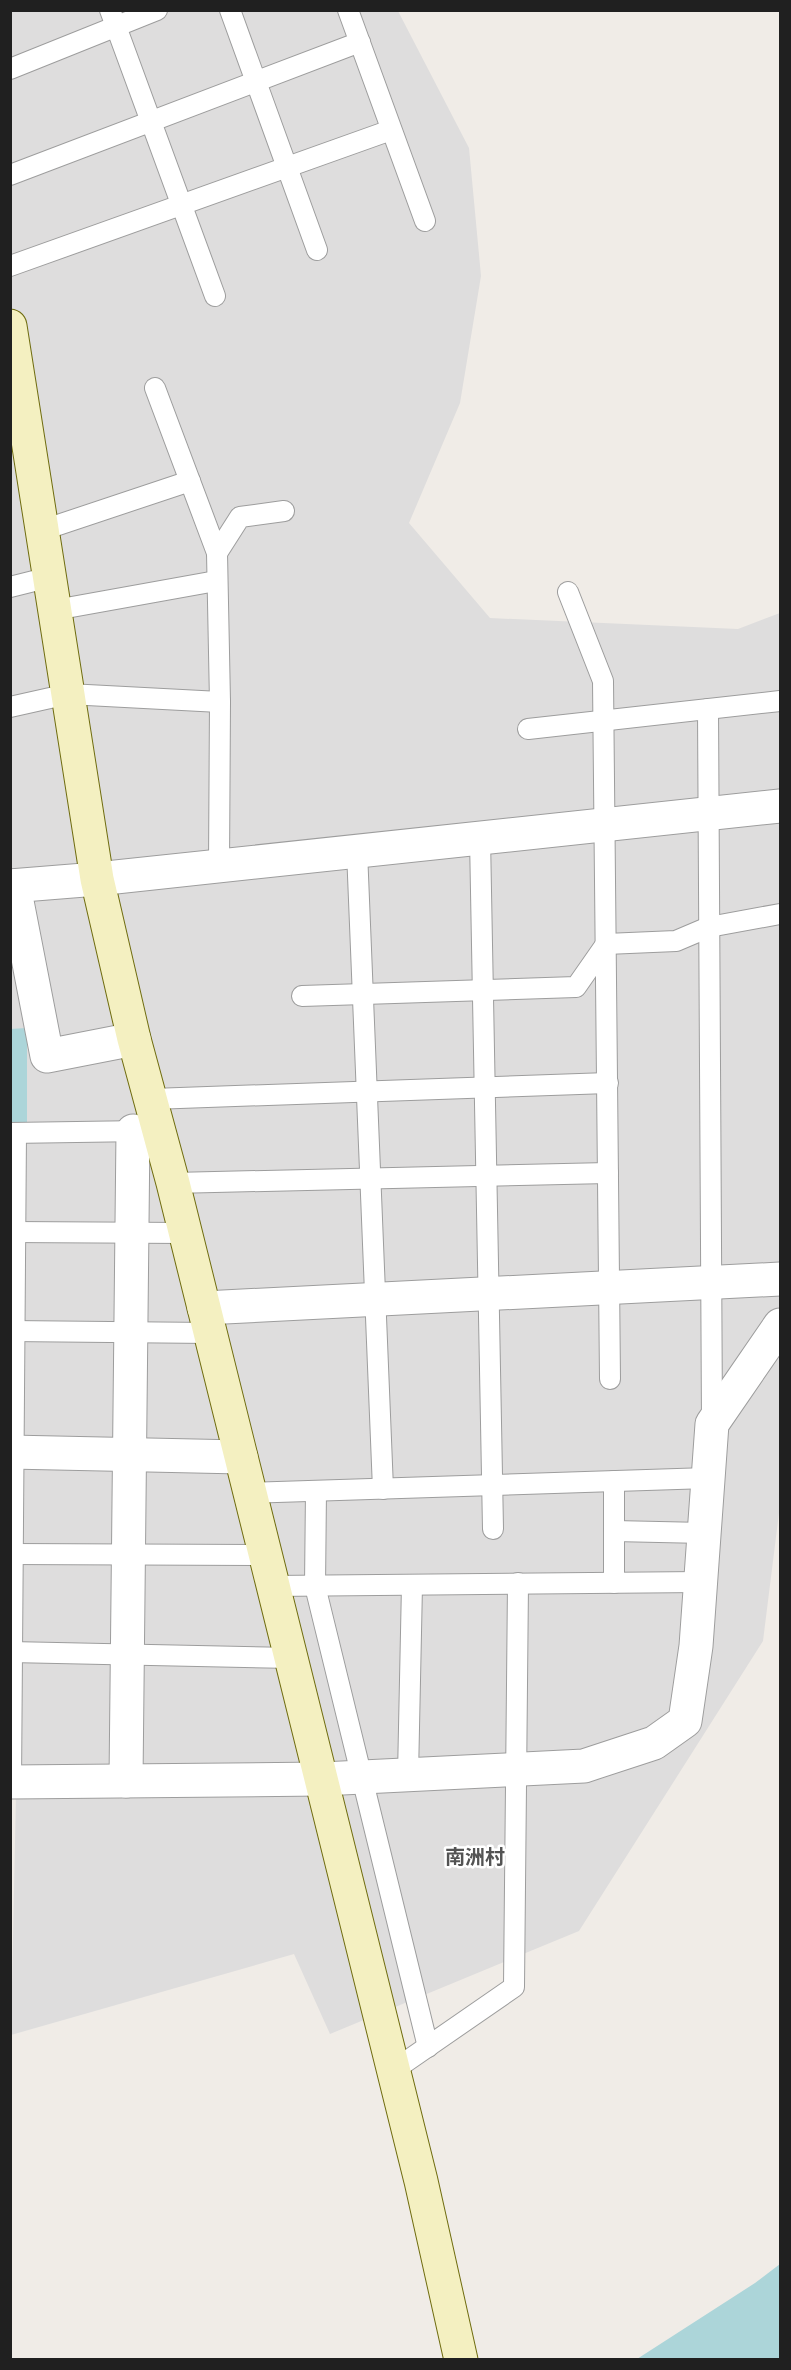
<svg xmlns="http://www.w3.org/2000/svg" width="791" height="2370" viewBox="0 0 791 2370" font-family="Overpass,'Noto Sans SC',sans-serif">
  <rect width="100%" height="100%" fill="#f0ece7"/>
  <path fill="#dedddd" d="M11,11H398L469,148L481,276L460,403L409,523L490,618L738,629L780,613V1505L763,1641L579,1931L330,2034L294,1954L11,2035L16,1793H11Z"/>
  <g fill="#acd5d9">
    <path d="M27,1028V1124H11L10,1029Z"/>
    <path d="M780,2264V2359H637L755,2283Z"/>
  </g>
  <g fill="none" stroke-linecap="round" stroke-linejoin="round">
    <g stroke="#9d9d9d" stroke-width="22">
      <g id="lane">
        <path d="M110,10L215,296"/>
        <path d="M230,10L317,250"/>
        <path d="M348,10L425,221"/>
        <path d="M10,69L157,10"/>
        <path d="M10,175L360,42"/>
        <path d="M10,266L391,130"/>
        <path d="M155,388L217,553L220,702L219,866"/>
        <path d="M43,530L190,481"/>
        <path d="M217,553L240,517L284,511"/>
        <path d="M10,587L50,577"/>
        <path d="M568,592L603,681L610,1379"/>
        <path d="M55,610L216,581"/>
        <path d="M10,707L68,694L220,702"/>
        <path d="M708,709L712,1421"/>
        <path d="M528,729L780,701"/>
        <path d="M480,838L493,1529"/>
        <path d="M357,851L383,1489"/>
        <path d="M302,996L576,987L606,944L676,941L709,927L780,914"/>
        <path d="M152,1099L608,1083"/>
        <path d="M10,1133L143,1131"/>
        <path d="M173,1183L608,1173"/>
        <path d="M10,1232L185,1233"/>
        <path d="M10,1331L210,1333"/>
        <path d="M614,1481V1583"/>
        <path d="M316,1491L315,1586L428,2047"/>
        <path d="M250,1493L708,1478"/>
        <path d="M614,1531L704,1533"/>
        <path d="M10,1554L266,1555"/>
        <path d="M273,1586L701,1582"/>
        <path d="M10,1652L292,1658"/>
        <path d="M408,1775L412,1585"/>
        <path d="M11,1782L16,1133"/>
        <path d="M394,2070L514,1987L518,1583"/>
      </g>
    </g>
    <g stroke="#9d9d9d" stroke-width="35">
      <g id="street">
        <path d="M10,886L97,879L780,806"/>
        <path d="M14,886L47,1056L134,1039"/>
        <path d="M204,1308L780,1279"/>
        <path d="M10,1452L241,1457"/>
        <path d="M126,1781L133,1131"/>
        <path d="M10,1782L322,1779L584,1766L654,1743L685,1721L696,1646L712,1424L780,1325"/>
      </g>
    </g>
    <g stroke="#6f6c0f" stroke-width="35">
      <path id="secondary" d="M10,326L97,879L134,1039L173,1183L421,2181L461,2360"/>
    </g>
    <use href="#lane" stroke="#fff" stroke-width="20"/>
    <use href="#street" stroke="#fff" stroke-width="33"/>
    <use href="#secondary" stroke="#f4f0c1" stroke-width="33"/>
  </g>
  <g text-anchor="middle" stroke-width="5" stroke-linejoin="round" paint-order="stroke">
    <g font-size="20" font-weight="bold" fill="#535353" stroke="#fff">
      <text x="475" y="1864">南洲村</text>
    </g>
  </g>
  <rect width="791" height="2370" fill="none" stroke="#202020" stroke-width="24"/>
</svg>
